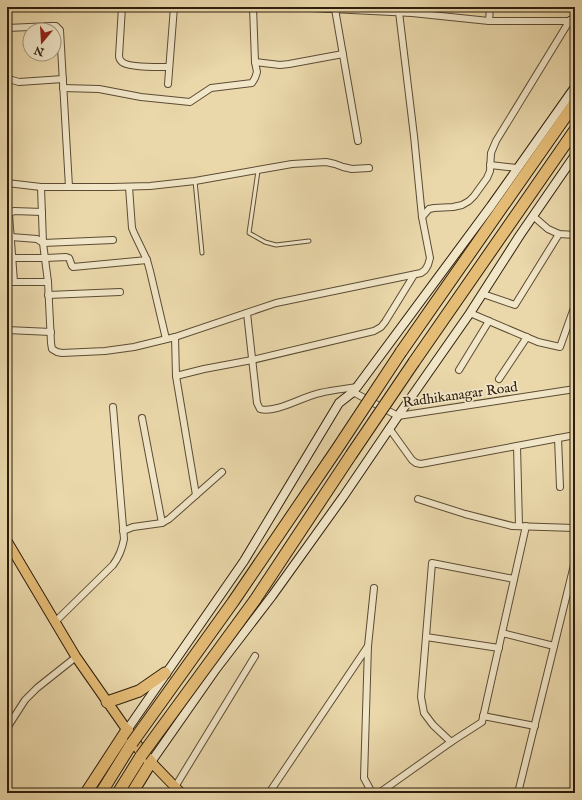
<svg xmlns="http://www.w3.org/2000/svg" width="582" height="800" viewBox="0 0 582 800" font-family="'IM FELL English',serif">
  <rect width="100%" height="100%" fill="#ead8ab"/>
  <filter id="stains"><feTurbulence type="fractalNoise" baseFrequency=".005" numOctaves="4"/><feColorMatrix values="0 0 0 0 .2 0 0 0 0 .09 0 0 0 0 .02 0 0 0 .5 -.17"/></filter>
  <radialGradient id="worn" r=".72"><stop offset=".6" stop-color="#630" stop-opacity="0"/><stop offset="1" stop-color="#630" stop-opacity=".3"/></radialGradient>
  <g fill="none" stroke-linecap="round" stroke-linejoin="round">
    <g stroke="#5c4c34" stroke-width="5">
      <g id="lane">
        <path d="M258,171L249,233L265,242L276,245L309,241"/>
        <path d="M195,181L202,253"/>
      </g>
    </g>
    <g stroke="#5c4c34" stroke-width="8">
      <g id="street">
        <path d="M122,7L119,56C119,58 121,61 122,62C129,68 160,67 169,67"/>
        <path d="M291,7L412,13L489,21H575"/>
        <path d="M335,9L358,141"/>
        <path d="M489,21L490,7"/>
        <path d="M7,28L51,26H56L60,30L69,187"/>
        <path d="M255,62L280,65L289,64L343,54"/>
        <path d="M7,78L12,80L19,82L63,79"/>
        <path d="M168,84L174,7"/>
        <path d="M63,88L99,89L141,97L190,102L211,88L252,83L255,78L257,72L255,62L253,7"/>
        <path d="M490,165L517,168"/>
        <path d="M7,183L41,187H112L150,186L195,181L292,164L326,162L335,164L343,167L352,169L369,168"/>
        <path d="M41,187L43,243L48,282L51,343L52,349L57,352L62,353L105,351L134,347L175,337L276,303L421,273L425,270L428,265L430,258L422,217L414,136L399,12"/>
        <path d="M129,187L132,228L134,233L147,260L150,271L166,339"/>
        <path d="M533,216L548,229L559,234L575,235"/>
        <path d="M422,217L429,209L434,208L453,207L462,205L469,201L474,196L487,178L490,171L491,153L496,141L570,20"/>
        <path d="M11,237L37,239L43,243L113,240"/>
        <path d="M7,258H46L66,257L69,258L72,266L73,267L147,260"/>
        <path d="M7,282H48"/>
        <path d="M14,282L9,214L10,213L14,211L42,212"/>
        <path d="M483,294L515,305L559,234"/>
        <path d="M48,295L120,292"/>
        <path d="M247,313L257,403L260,409C275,414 304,396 320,393C332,390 344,389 357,387"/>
        <path d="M470,313L538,342L560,347L575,305"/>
        <path d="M7,330L51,332"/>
        <path d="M175,337L176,376L196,495"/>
        <path d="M459,370L489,321"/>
        <path d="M176,376L204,369L252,360L374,331L381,327L385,322L414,275"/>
        <path d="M499,379L527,337"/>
        <path d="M353,392L398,416L575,389"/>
        <path d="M142,418L162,523"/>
        <path d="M389,428L412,460L416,463L421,464L575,435"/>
        <path d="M558,438L560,487"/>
        <path d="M517,446L519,526"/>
        <path d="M418,499L465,514L512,526L575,528"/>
        <path d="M123,531L133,527L162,523L169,519L222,472"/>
        <path d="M55,622L113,565C119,557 122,550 124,539L113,407"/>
        <path d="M502,633L554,646"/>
        <path d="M426,637L499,648"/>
        <path d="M368,646L374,588"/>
        <path d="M483,716L535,726"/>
        <path d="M7,728L25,700L37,688L76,657"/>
        <path d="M451,742L433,725L424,713L421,697L432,563L514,579"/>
        <path d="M175,787L255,656"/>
        <path d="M269,793L368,646L364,778L372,793"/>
        <path d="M379,793L451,742L482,722L526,526"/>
        <path d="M518,793L575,561"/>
      </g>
    </g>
    <g stroke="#2d1e0d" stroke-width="10">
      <g id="secondary">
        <path d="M127,730L244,561L339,403L353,392L357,387L491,206L575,87"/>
        <path d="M151,762L216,669L272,596L343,497L398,416L470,313L520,235L575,155"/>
      </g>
    </g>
    <g stroke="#2d1e0d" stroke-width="11">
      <g id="primary">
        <path d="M7,541L76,657L127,730"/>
        <path d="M151,762L181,793"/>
      </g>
    </g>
    <g stroke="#2d1e0d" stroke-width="13">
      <g id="highway">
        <path d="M401,352L575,103"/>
        <path d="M414,362L575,130"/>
        <path d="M255,600L351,455"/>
        <path d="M107,702L119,698L139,691L165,673"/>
        <path d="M86,793L127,730L137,746L151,762L132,793"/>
        <path d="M101,793L132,743"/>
        <path d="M118,793L141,756"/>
      </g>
    </g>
    <use href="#lane" stroke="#f1e6c8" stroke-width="3"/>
    <use href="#street" stroke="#f1e6c8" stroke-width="6"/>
    <use href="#secondary" stroke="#f1e6c8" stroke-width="8"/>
    <use href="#primary" stroke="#e5bc76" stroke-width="9"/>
    <use href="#highway" stroke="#e5bc76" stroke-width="11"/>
    <g stroke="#2d1e0d" stroke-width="13" stroke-linecap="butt">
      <g id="highway-bridge">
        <path d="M351,455L414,362"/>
        <path d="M132,743L233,602L337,449L401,352"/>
        <path d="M141,756L255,600"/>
      </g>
    </g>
    <use href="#highway-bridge" stroke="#e5bc76" stroke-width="11"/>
  </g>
  <g text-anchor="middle" stroke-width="3.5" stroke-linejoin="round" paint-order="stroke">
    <g font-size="14" fill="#2d1e0d" stroke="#f1e6c8">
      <text transform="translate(460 394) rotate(-8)" y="5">Radhikanagar Road</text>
    </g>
  </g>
  <rect width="582" height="800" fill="none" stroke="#ead8ab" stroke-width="24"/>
  <rect x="8" y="8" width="566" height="784" fill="none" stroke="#2d1e0d" stroke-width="2"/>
  <rect x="12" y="12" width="558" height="776" fill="none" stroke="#2d1e0d"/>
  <g transform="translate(42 42) rotate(198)"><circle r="19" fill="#f1e6c8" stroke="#a3967d"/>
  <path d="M0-3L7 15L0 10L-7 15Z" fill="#8f2418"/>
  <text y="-6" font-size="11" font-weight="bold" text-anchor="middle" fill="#2d1e0d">N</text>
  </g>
  <rect width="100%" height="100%" filter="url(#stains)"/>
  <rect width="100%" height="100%" fill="url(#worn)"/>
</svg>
